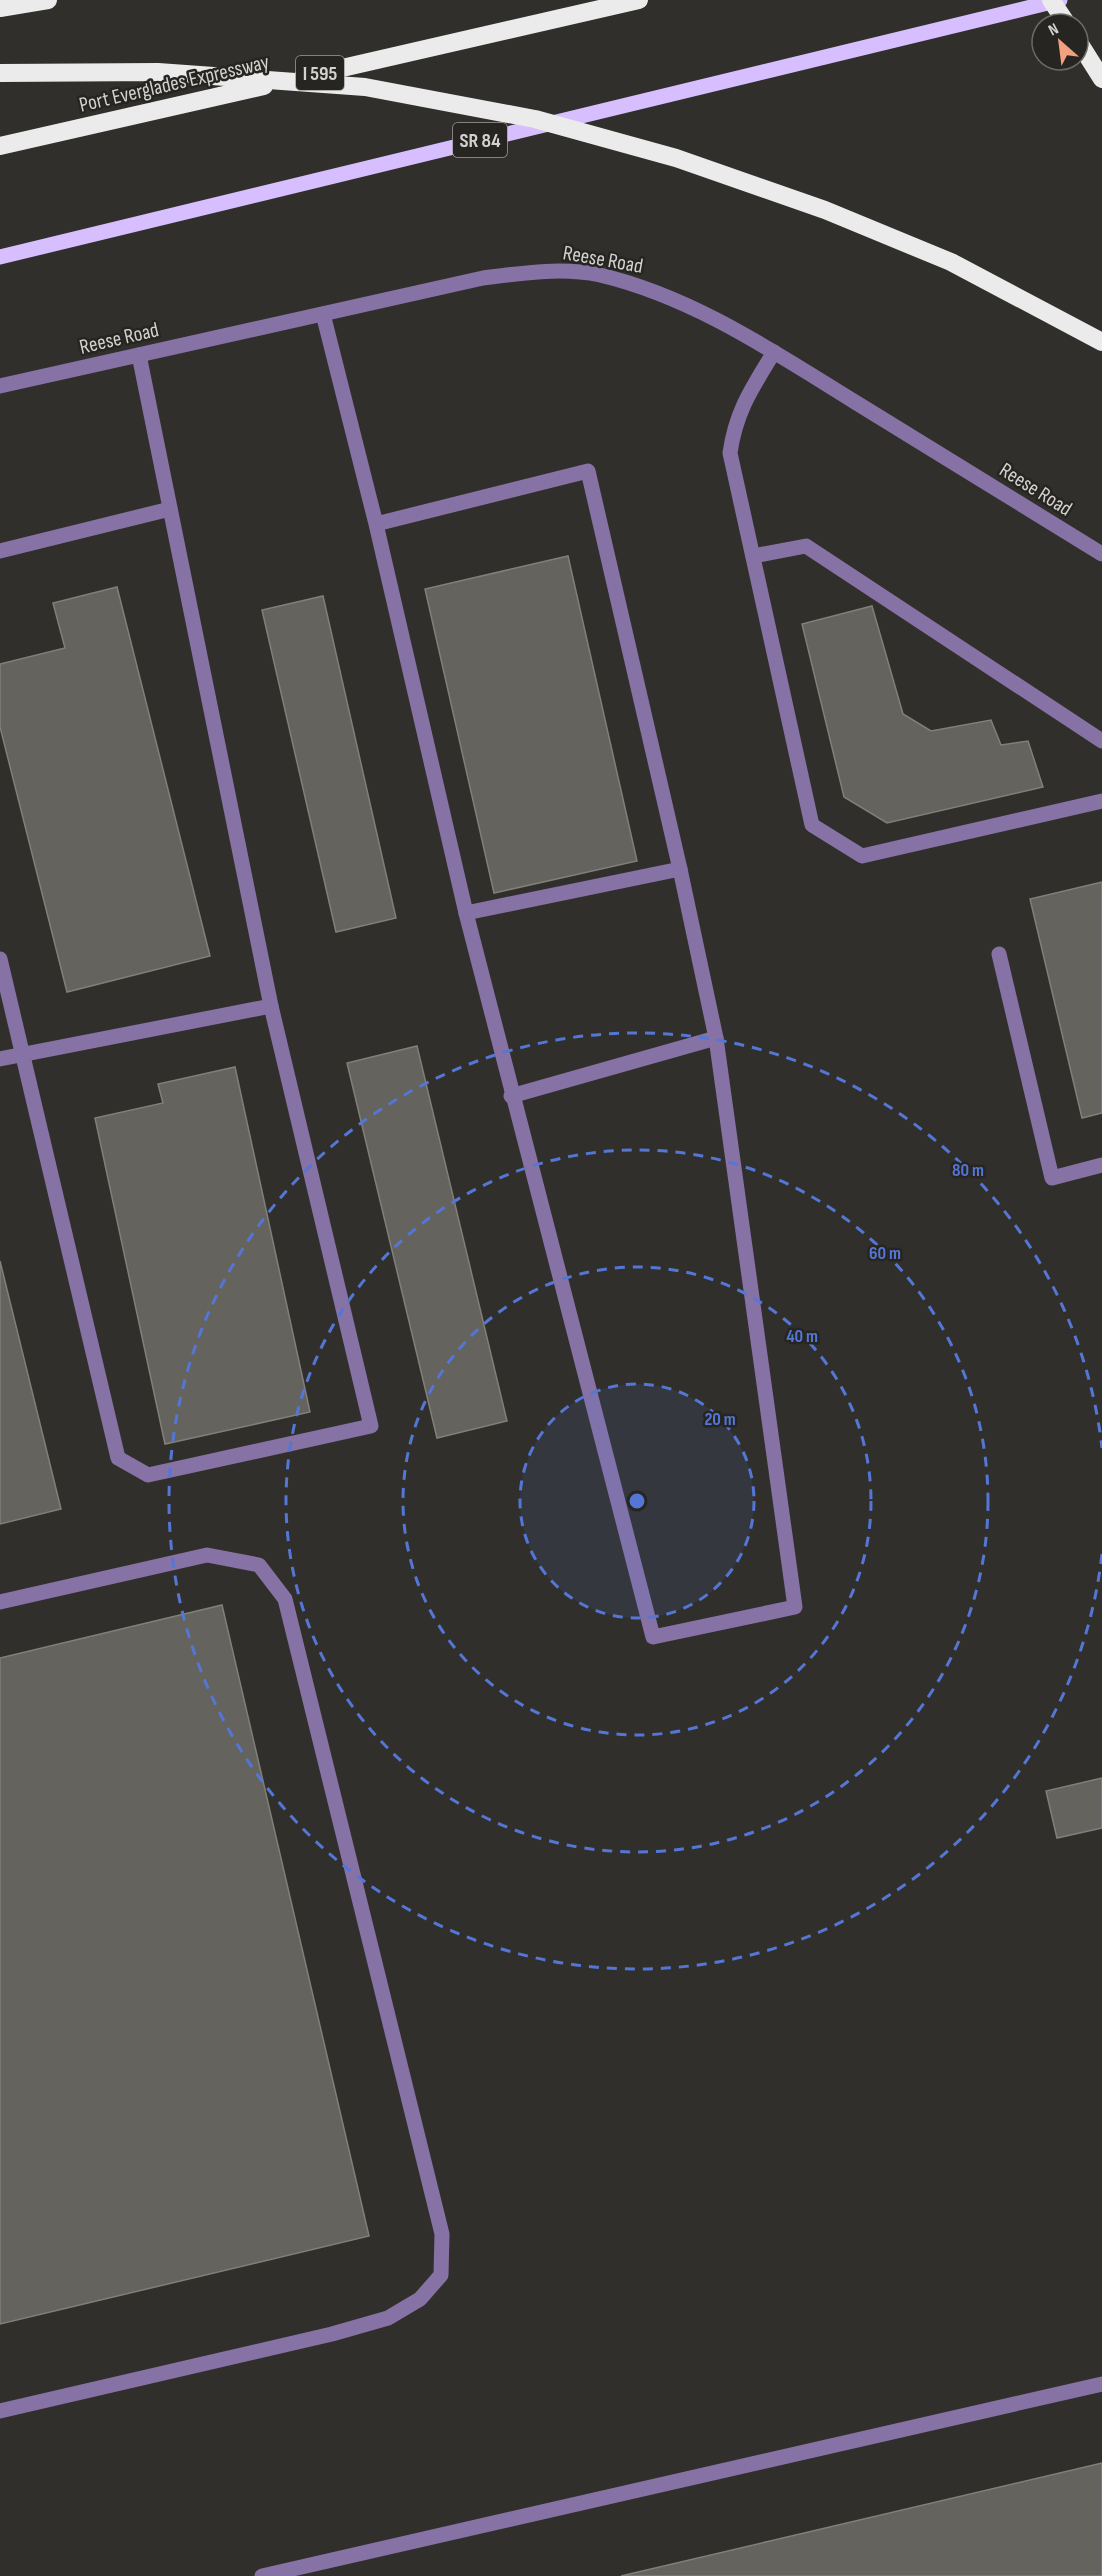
<svg xmlns="http://www.w3.org/2000/svg" width="1102" height="2576" viewBox="0 0 1102 2576" font-family="'Sofia Sans Condensed',sans-serif">
  <rect width="100%" height="100%" fill="#312f2b"/>
  <g fill="#65635e" stroke="#817f7a" stroke-width="1.5">
    <path d="M568,556L637,861L494,893L425,589Z"/>
    <path d="M117,587L210,956L67,992L0,727V664L65,648L53,603Z"/>
    <path d="M323,596L396,918L336,932L262,610Z"/>
    <path d="M872,606L903,714L931,731L991,720L1001,745L1028,741L1043,787L887,823L844,797L802,624Z"/>
    <path d="M1102,882V1113L1082,1118L1030,899Z"/>
    <path d="M417,1046L507,1421L437,1438L347,1063Z"/>
    <path d="M235,1067L310,1412L165,1444L95,1118L163,1103L158,1084Z"/>
    <path d="M0,1261L61,1509L0,1524Z"/>
    <path d="M222,1605L369,2236L0,2324V1658Z"/>
    <path d="M1102,1778V1828L1057,1838L1046,1791Z"/>
    <path d="M1102,2463V2576H621Z"/>
  </g>
  <g fill="none" stroke-linecap="round" stroke-linejoin="round">
    <g stroke="#8772a6" stroke-width="15">
      <path d="M323,314L376,524L466,913L680,869L588,471L376,524"/>
      <path d="M774,352C752,388 736,411 730,453L812,825L862,856L1102,801"/>
      <path d="M0,386L483,278C522,273 561,267 600,275C693,297 774,352 855,402C937,453 1020,503 1102,554"/>
      <path d="M0,551L170,509"/>
      <path d="M753,556L806,546L1102,741"/>
      <path d="M466,913L653,1637L795,1607L716,1038L680,869"/>
      <path d="M999,954L1052,1178L1102,1165"/>
      <path d="M0,959L118,1458L148,1475L371,1426L271,1006"/>
      <path d="M0,1059L271,1006L139,355"/>
      <path d="M511,1096L716,1038"/>
      <path d="M0,1602L207,1555L259,1565L285,1599L442,2234L441,2275L420,2299L388,2318L332,2334L0,2411"/>
      <path d="M262,2576L1102,2384"/>
    </g>
    <path stroke="#d7beff" stroke-width="15" d="M0,257L1060,0"/>
    <g stroke="#ebebeb" stroke-width="18">
      <path d="M1051,0L1067,24"/>
      <path d="M0,8L48,0"/>
      <path d="M1078,41L1102,79"/>
      <path d="M0,73L158,72L365,87L535,119L676,158L825,210L951,262L1102,342"/>
      <path d="M303,77L639,0"/>
      <path d="M0,146L264,86"/>
    </g>
  </g>
  <circle cx="637" cy="1501" r="117" fill="#5476d5" fill-opacity=".12"/>
  <g fill="none" stroke="#5476d5" stroke-width="3" stroke-dasharray="10 8">
    <circle cx="637" cy="1501" r="117"/>
    <circle cx="637" cy="1501" r="234"/>
    <circle cx="637" cy="1501" r="351"/>
    <path d="M1102 1554A468 468 0 1 1 1102 1448"/>
  </g>
  <g text-anchor="middle" stroke-width="5" stroke-linejoin="round" paint-order="stroke">
    <g fill="#272521" stroke="#9f9e9b" stroke-width="1.5">
      <rect x="296" y="56" width="48" height="34" rx="4.5"/>
      <rect x="453" y="123" width="54" height="34" rx="4.5"/>
    </g>
    <g font-size="20" font-weight="bold" fill="#d3d2cf">
      <text x="320" y="80">I 595</text>
      <text x="480" y="147">SR 84</text>
    </g>
    <g font-size="21" fill="#d3d2cf" stroke="#272521">
      <text transform="translate(174 83) rotate(-13)" y="7">Port Everglades Expressway</text>
      <text transform="translate(603 259) rotate(10)" y="7">Reese Road</text>
      <text transform="translate(119 338) rotate(-13)" y="7">Reese Road</text>
      <text transform="translate(1036 489) rotate(32)" y="7">Reese Road</text>
    </g>
  </g>
  <circle cx="637" cy="1501" r="9" fill="#5476d5" stroke="#272521" stroke-width="3"/>
  <g font-size="18" text-anchor="middle" font-weight="bold" fill="#5476d5" stroke="#272521" stroke-width="5" stroke-linejoin="round" paint-order="stroke">
    <text x="968" y="1176">80 m</text>
    <text x="885" y="1259">60 m</text>
    <text x="802" y="1342">40 m</text>
    <text x="720" y="1425">20 m</text>
  </g>
  <g transform="translate(1060 42) rotate(332)"><circle r="28" fill="#272521" stroke="#6c6a67" stroke-width="1.5"/>
  <path d="M0-4.5L10 22L0 15L-10 22Z" fill="#f2a17e"/>
  <text y="-9" font-size="16" font-weight="bold" text-anchor="middle" fill="#d3d2cf">N</text>
  </g>
</svg>
